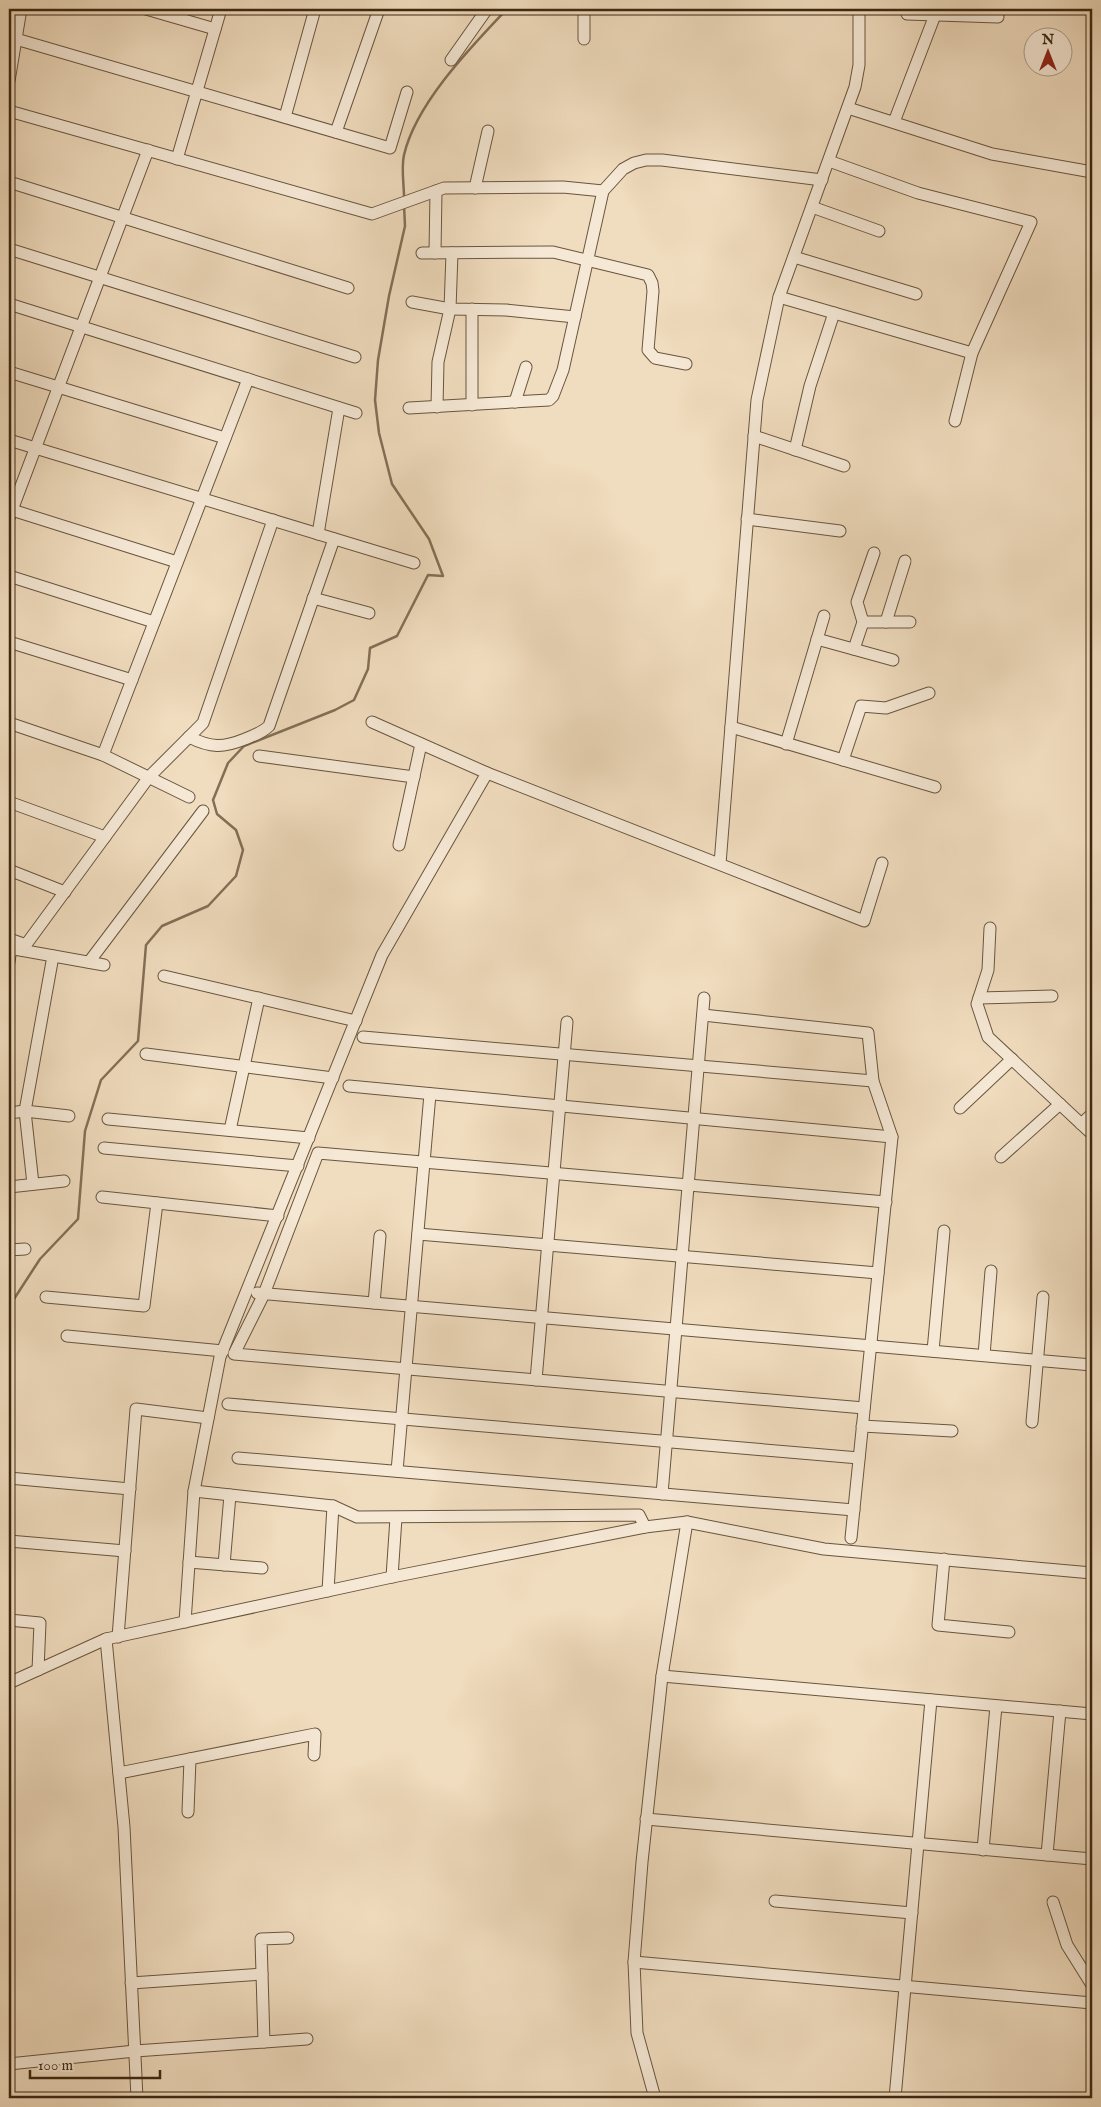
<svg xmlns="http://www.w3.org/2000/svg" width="1101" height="2107" viewBox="0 0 1101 2107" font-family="'IM FELL English',serif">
  <rect width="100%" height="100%" fill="#f0dcbe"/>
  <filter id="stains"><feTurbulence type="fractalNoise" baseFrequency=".004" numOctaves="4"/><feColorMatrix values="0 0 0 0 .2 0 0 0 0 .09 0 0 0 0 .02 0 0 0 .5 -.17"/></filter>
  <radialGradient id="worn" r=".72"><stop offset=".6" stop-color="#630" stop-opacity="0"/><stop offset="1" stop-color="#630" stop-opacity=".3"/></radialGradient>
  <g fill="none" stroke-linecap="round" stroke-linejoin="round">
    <g stroke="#836f57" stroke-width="2.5">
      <path d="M404,197C404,184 401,168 404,155C416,103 471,47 507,9"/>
      <path d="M9,1325L14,1299L40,1259L78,1219L85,1131L101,1080L138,1041L146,945L162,926L208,906L236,876L243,850L236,830L217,814L213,800L228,763L244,746L335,710L354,700L368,669L370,648L397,636L428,575L443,576L429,539L392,484L379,433L375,400L378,360L389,296L405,226L404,205"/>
    </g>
    <g stroke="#69553e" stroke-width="13">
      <g id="minor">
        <path d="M146,9L215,29"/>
        <path d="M907,14L998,17"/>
        <path d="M9,37L390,148L407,92"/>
        <path d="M584,39V9"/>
        <path d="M451,60L487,9"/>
        <path d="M9,81L21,9"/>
        <path d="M848,108L992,154L1092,172"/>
        <path d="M9,111L372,214L444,188L563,187L603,191"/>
        <path d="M285,117L315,9"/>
        <path d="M894,122L935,15"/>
        <path d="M336,132L379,9"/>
        <path d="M177,159L221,9"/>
        <path d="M829,161L918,193L1031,222L972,353L955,421"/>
        <path d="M9,182L348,288"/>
        <path d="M475,188L488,131"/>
        <path d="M812,207L879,231"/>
        <path d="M9,249L355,357"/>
        <path d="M422,253L553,252L648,275L652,283L653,291L648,350L655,358L686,364"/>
        <path d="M435,253L436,191"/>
        <path d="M794,257L916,294"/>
        <path d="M779,297L972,353"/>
        <path d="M412,302L450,309L506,310L575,317"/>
        <path d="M9,304L356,413"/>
        <path d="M9,372L225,438"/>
        <path d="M515,402L526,367"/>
        <path d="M472,405V309"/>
        <path d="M437,407L438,362L450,309L452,253"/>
        <path d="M409,408L549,400L553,396L563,370L603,191L623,169L634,163L646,160H662L822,180"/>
        <path d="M754,436L844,466"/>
        <path d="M9,440L414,563"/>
        <path d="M795,450L810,386L834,313"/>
        <path d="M12,510L177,562"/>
        <path d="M9,518L148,150"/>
        <path d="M747,519L840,531"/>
        <path d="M318,534L339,408"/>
        <path d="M9,576L154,622"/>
        <path d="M313,598L369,613"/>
        <path d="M863,622H910"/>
        <path d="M886,622L905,561"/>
        <path d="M817,639L893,660"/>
        <path d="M9,642L132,680"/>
        <path d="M854,649L863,622L857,602L874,553"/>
        <path d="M372,722L487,773L864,921L882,863"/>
        <path d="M9,723L103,755L189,797"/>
        <path d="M731,727L935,787"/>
        <path d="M189,737C211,748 223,748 245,739C254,735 262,733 269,726L334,539"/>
        <path d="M786,744L824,616"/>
        <path d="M103,755L248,379"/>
        <path d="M259,756L414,777"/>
        <path d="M843,760L861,706L886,708L929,693"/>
        <path d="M9,802L105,837"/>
        <path d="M399,845L421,744"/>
        <path d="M720,864L757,400L779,297L855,87L859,65V9"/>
        <path d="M9,870L65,892"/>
        <path d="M990,928L988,970L977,1004L988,1037L1092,1134"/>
        <path d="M9,939L26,945"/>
        <path d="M9,948L104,965"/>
        <path d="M22,950L149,777L203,723L273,520"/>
        <path d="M9,962L11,948"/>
        <path d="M89,962L203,811"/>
        <path d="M164,976L356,1021"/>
        <path d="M979,998L1052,996"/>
        <path d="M703,1015L868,1033L873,1081L892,1137L851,1538"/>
        <path d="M363,1037L873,1081"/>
        <path d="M146,1054L333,1078"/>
        <path d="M349,1086L892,1137"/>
        <path d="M960,1108L1012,1059"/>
        <path d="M9,1113L25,1111L69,1116"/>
        <path d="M108,1119L309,1138"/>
        <path d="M1081,1124L1092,1114"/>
        <path d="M230,1130L259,998"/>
        <path d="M104,1148L298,1166"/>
        <path d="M1001,1157L1060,1104"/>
        <path d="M33,1184L25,1111L53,956"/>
        <path d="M9,1187L64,1181"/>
        <path d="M102,1197L278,1216"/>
        <path d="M418,1234L878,1273"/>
        <path d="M9,1250L25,1249"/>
        <path d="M257,1293L1092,1365"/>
        <path d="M46,1297L144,1306L157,1203"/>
        <path d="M374,1303L380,1236"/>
        <path d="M67,1336L223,1351"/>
        <path d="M933,1351L944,1231"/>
        <path d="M984,1355L991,1271"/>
        <path d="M536,1380L567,1022"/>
        <path d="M228,1404L859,1458"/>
        <path d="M864,1408L234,1354L264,1294L318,1153L886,1202"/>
        <path d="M1032,1422L1043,1297"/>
        <path d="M862,1426L952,1431"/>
        <path d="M238,1458L854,1510"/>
        <path d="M397,1471L430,1094"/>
        <path d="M9,1478L130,1489"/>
        <path d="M194,1491L333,1506L357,1517L639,1515L645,1527"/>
        <path d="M662,1494L704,998"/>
        <path d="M9,1541L125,1551"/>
        <path d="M944,1559L938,1625L1009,1632"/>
        <path d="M189,1562L262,1568"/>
        <path d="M224,1565L230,1495"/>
        <path d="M392,1577L396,1518"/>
        <path d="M328,1591L333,1506"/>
        <path d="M9,1620L40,1623L38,1670"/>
        <path d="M185,1622L194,1491L220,1357L382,955L487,773"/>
        <path d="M118,1637L136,1409L208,1418"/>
        <path d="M106,1639L124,1827L137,2098"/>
        <path d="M662,1676L1092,1714"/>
        <path d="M9,1683L106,1639L392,1577L645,1527L687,1522L824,1549L1092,1573"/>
        <path d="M119,1773L315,1734L314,1755"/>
        <path d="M188,1812L190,1759"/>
        <path d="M646,1819L1092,1859"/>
        <path d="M983,1850L996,1706"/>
        <path d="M1047,1855L1060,1711"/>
        <path d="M775,1901L912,1913"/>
        <path d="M1053,1902L1067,1945L1092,1985"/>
        <path d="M634,1962L1092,2003"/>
        <path d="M131,1983L262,1974"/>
        <path d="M264,2042L261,1939L288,1938"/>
        <path d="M9,2064L135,2051L307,2039"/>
        <path d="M655,2098L637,2033L634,1962L642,1862L662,1676L687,1522"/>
        <path d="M895,2098L931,1700"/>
      </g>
    </g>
    <use href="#minor" stroke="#f5e8d5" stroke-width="11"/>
  </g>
  <rect width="1101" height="2107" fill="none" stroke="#f0dcbe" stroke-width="30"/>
  <rect x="10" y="10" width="1081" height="2087" fill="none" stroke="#3c2813" stroke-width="2.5"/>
  <rect x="15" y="15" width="1071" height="2077" fill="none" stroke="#3c2813"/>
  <g transform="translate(1048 52)"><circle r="24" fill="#f5e8d5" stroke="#ab9b87"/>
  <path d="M0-4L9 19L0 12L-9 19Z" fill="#8f2418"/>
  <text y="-8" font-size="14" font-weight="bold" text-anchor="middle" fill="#3c2813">N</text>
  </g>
  <path d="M30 2070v8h130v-8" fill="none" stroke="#3c2813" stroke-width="2.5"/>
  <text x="38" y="2070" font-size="15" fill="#3c2813" stroke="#f5e8d5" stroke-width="4" paint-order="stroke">100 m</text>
  <rect width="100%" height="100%" filter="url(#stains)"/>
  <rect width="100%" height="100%" fill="url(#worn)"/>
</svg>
